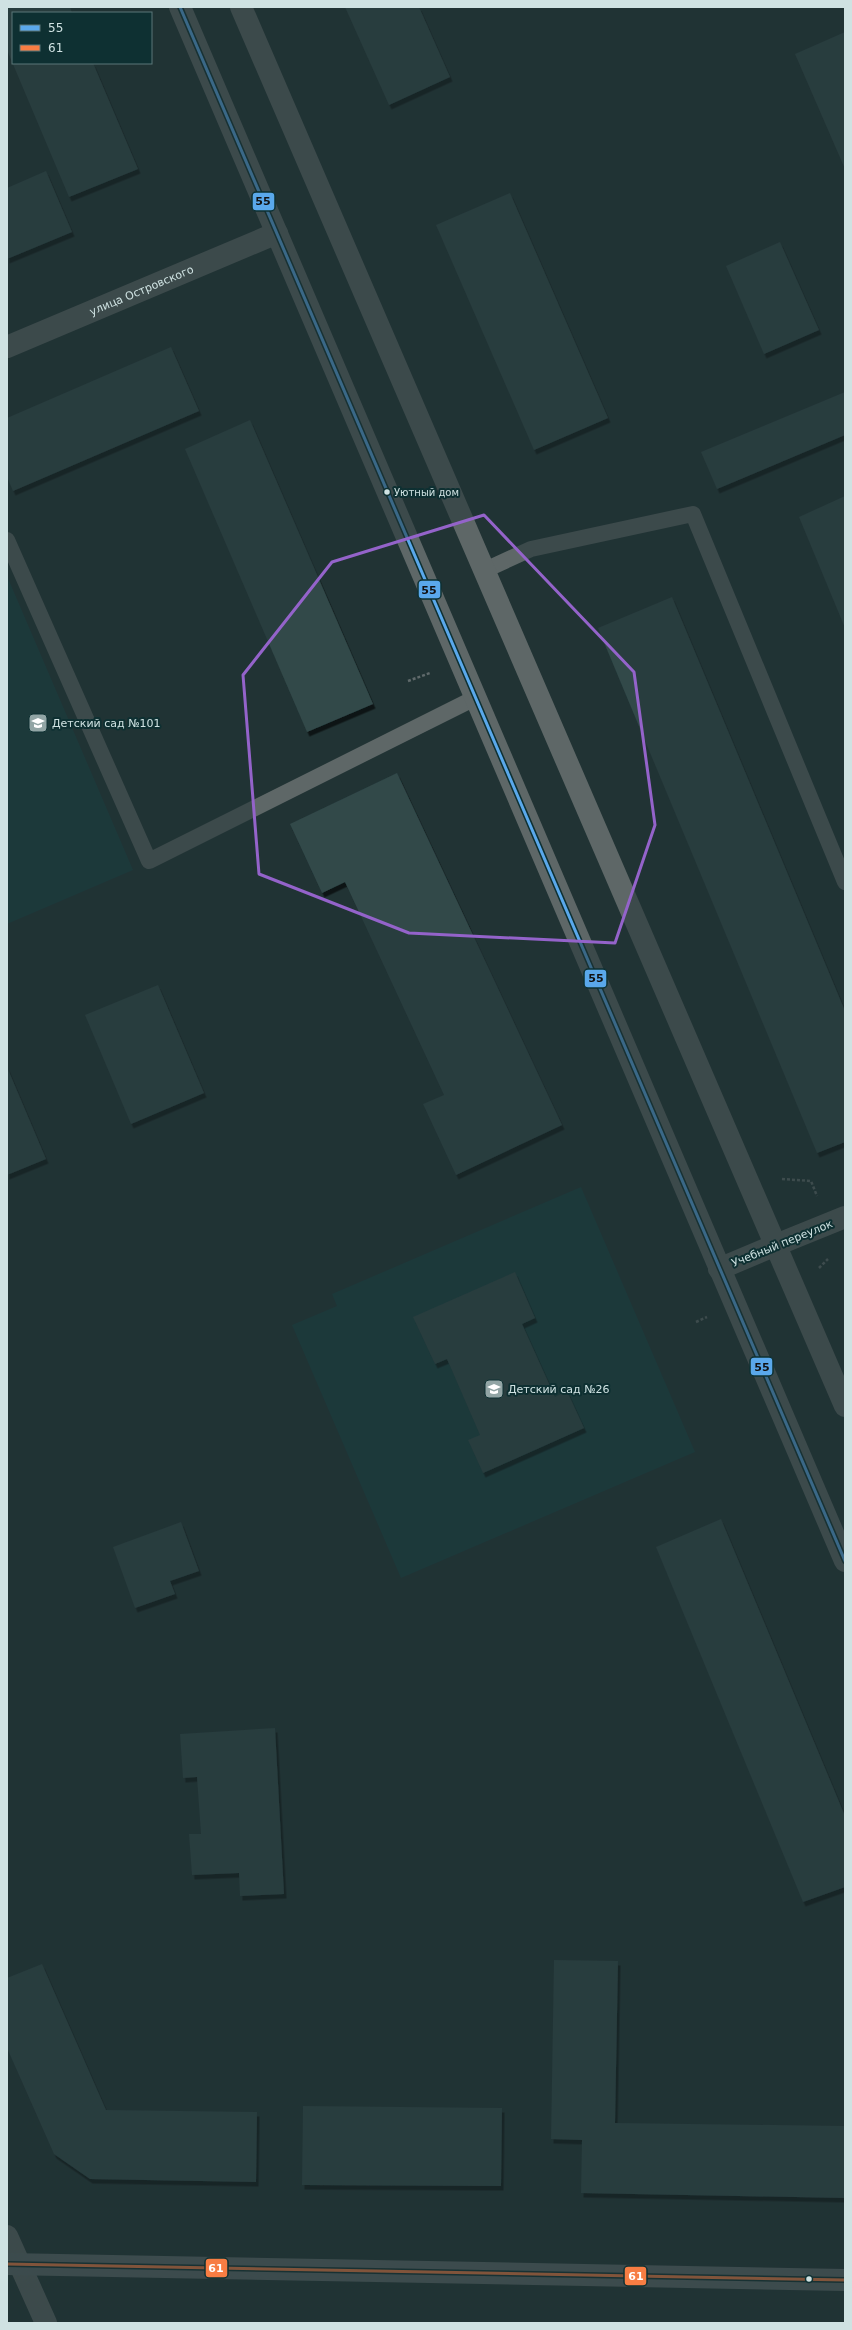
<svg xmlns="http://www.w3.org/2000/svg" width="852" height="2330" viewBox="0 0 852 2330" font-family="'DejaVu Sans',sans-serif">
  <defs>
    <filter id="shadow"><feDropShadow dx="2.5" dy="4.5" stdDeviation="0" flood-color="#0009"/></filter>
  </defs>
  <rect width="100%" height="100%" fill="#213334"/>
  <g fill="#174142">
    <path d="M7,576L133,870L7,924Z"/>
    <path d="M581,1187L695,1452L401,1578L292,1325L337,1306L332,1294Z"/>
  </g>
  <g fill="#314849" filter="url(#shadow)">
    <path d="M7,7H70L72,13H13V63H93L138,169L69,197L7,50Z"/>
    <path d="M345,7H419L450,77L389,105Z"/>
    <path d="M845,32V169L795,54Z"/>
    <path d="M46,171L72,232L7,259V188Z"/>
    <path d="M510,193L608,418L534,450L436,225Z"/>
    <path d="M780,242L819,330L764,354L726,266Z"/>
    <path d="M171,347L199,411L13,491L7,477V418Z"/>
    <path d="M845,392V435L717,489L701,452Z"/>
    <path d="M250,420L373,704L307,732L185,449Z"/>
    <path d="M845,496V628L799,517Z"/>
    <path d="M672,597L845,1011V1142L817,1153L598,628Z"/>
    <path d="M397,773L562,1125L456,1175L423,1104L444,1095L345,882L322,893L290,824Z"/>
    <path d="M158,985L204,1093L131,1124L85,1015Z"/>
    <path d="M7,1067L46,1159L7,1175Z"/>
    <path d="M515,1272L535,1318L522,1324L555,1397L567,1391L584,1428L483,1473L468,1440L480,1435L447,1359L435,1364L413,1317Z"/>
    <path d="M721,1519L845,1816V1887L803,1902L656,1547Z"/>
    <path d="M181,1522L199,1571L170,1581L175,1594L135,1608L113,1547Z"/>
    <path d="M275,1728L284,1894L240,1896L239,1873L192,1875L189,1834H201L197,1777L183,1778L180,1734Z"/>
    <path d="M554,1960L618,1961L615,2123L845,2126V2198L581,2193L582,2140L551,2139Z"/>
    <path d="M42,1964L106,2110L257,2112L256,2182L90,2179L54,2154L7,2048V1978Z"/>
    <path d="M303,2106L502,2108L501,2186L302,2185Z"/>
  </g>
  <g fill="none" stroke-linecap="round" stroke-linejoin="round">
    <g stroke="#606a6b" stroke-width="2.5" stroke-dasharray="3 2" stroke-linecap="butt">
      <path d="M408,681L430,673"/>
      <path d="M782,1179L811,1181L817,1196"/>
      <path d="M819,1268L828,1259"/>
      <path d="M696,1322L707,1317"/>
    </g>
    <g stroke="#5e6767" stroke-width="16">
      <path d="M7,540L149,861L475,698"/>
      <path d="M483,571L531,549L693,514L845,882"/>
    </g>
    <g stroke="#5e6767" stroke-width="22">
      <path id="s1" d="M7,347L277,233"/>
      <path d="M776,1245L845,1217"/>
      <path d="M7,2236L46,2323"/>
    </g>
    <g stroke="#5e6767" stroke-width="22">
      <path d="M180,7L845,1561"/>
      <path d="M241,7L845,1406"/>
      <path d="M719,1269L776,1245"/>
    </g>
    <path stroke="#5d696a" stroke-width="22" d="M7,2264L845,2280"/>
    <g stroke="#0e3032" stroke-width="6">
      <path id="bus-1" d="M180,7L845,1561"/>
    </g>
    <g stroke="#0e3032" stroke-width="6">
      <path id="bus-2" d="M7,2264L845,2280"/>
    </g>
    <use href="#bus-1" stroke="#5aa8eb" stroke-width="3"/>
    <use href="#bus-2" stroke="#f77d43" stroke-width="3"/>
  </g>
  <path d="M0 0H852V2330H0ZM484,515L634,672L655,825L615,943L409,933L259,874L243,675L332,562Z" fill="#213334" fill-opacity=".55" fill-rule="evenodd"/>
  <path fill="none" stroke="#9463ca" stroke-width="3" stroke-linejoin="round" d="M484,515L634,672L655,825L615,943L409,933L259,874L243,675L332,562Z"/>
  <defs>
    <g id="school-square" transform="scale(1)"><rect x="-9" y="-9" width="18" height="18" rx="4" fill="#92a5a5" stroke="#0e3032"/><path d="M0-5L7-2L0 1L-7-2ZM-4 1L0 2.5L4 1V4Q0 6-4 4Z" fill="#fff"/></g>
  </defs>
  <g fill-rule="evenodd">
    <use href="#school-square" x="38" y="723"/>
    <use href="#school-square" x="494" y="1389"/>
  </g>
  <g fill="#cfe2e2" stroke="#0e3032" stroke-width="1.5">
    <circle cx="387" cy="492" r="3.5"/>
    <circle cx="809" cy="2279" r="3.5"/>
  </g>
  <g text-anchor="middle" stroke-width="4" stroke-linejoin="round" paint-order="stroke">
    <g font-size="10" fill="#cfe2e2" stroke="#0e3032" text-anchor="start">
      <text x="394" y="496">Уютный дом</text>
    </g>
    <g font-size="11" fill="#cfe2e2" stroke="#0e3032">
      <text dy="4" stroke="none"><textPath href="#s1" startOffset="146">улица Островского</textPath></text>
      <text transform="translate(782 1243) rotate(-22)" y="4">Учебный переулок</text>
    </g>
    <g font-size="11" fill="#cfe2e2" stroke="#0e3032" text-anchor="start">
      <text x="52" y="727">Детский сад №101</text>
      <text x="508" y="1393">Детский сад №26</text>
    </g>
  </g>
  <g stroke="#0e3032" stroke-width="1.5">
    <rect x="252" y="192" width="23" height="19" rx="4" fill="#5aa8eb"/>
    <rect x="418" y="580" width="23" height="19" rx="4" fill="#5aa8eb"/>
    <rect x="584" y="969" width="23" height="19" rx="4" fill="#5aa8eb"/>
    <rect x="750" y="1357" width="23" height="19" rx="4" fill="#5aa8eb"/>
    <rect x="205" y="2258" width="23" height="20" rx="4" fill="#f77d43"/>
    <rect x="624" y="2266" width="23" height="20" rx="4" fill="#f77d43"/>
  </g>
  <g font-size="11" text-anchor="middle" font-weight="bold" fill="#fff">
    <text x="216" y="2272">61</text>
    <text x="636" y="2280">61</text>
  </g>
  <g font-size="11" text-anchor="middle" font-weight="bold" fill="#111">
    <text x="263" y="205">55</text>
    <text x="429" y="594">55</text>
    <text x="596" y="982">55</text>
    <text x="762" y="1371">55</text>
  </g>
  <rect width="852" height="2330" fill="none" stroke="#cfe2e2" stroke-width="16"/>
  <rect x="12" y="12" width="140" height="52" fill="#0e3032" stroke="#5b7778"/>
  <rect x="20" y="25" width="20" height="6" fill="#5aa8eb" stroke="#5b7778"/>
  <text x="48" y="32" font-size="12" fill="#cfe2e2">55</text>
  <rect x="20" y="45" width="20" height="6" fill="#f77d43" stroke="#5b7778"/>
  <text x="48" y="52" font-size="12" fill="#cfe2e2">61</text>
</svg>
